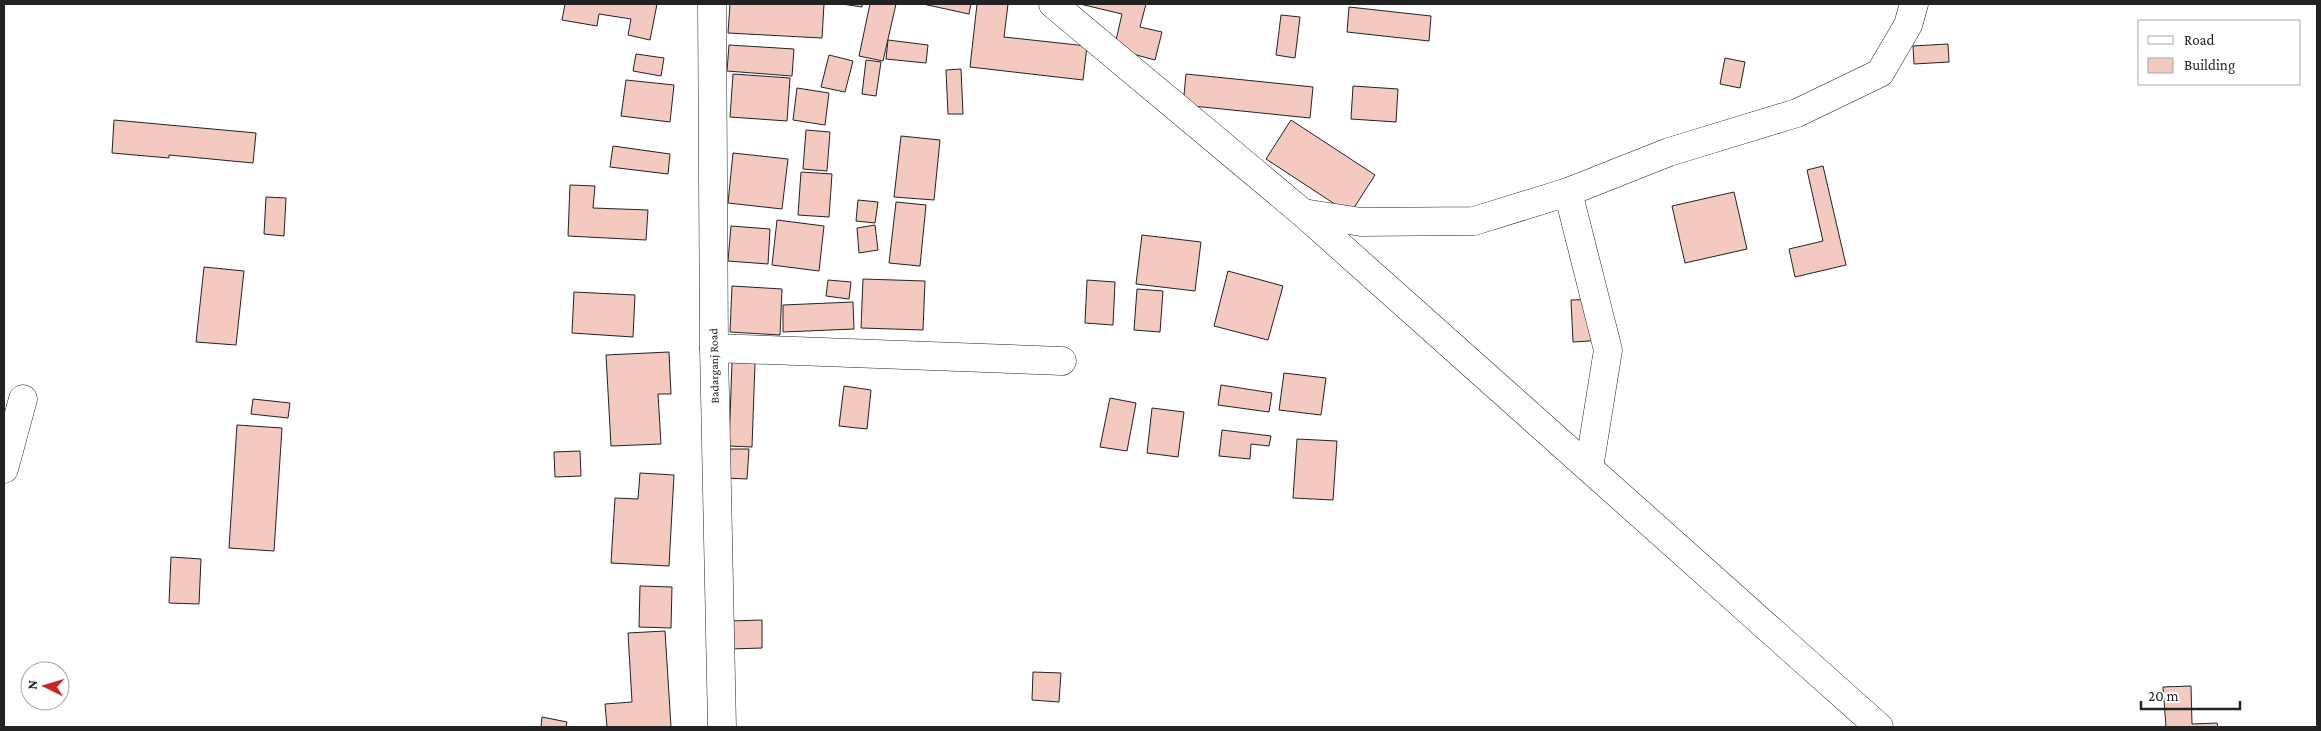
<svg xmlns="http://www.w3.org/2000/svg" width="2321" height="731" viewBox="0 0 2321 731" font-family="'Crimson Pro',serif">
  <rect width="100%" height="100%" fill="#fff"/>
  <g fill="#f3c9c0" stroke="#222">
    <path d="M565,4H657L650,40L628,35L631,19L599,14L597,26L562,20Z"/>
    <path d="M730,4H824L822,38L728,33Z"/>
    <path d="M842,4H862V7Z"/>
    <path d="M870,4H896L883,61L859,56Z"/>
    <path d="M923,4H971L969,14Z"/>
    <path d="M977,4H1008L1004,37L1087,46L1083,80L970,67Z"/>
    <path d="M1080,4H1146L1140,27L1162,32L1155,60L1114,49L1122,14Z"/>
    <path d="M1349,7L1431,16L1429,41L1347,32Z"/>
    <path d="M1281,15L1300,17L1295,58L1276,55Z"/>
    <path d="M888,40L928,45L926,63L886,59Z"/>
    <path d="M1948,44L1949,62L1914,64L1913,46Z"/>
    <path d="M729,45L794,49L792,76L727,71Z"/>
    <path d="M636,54L664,58L661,76L633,71Z"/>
    <path d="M829,55L853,61L845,92L821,87Z"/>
    <path d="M1725,58L1745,62L1740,88L1720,84Z"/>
    <path d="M866,60L881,62L876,96L862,94Z"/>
    <path d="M961,69L963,114H948L946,70Z"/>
    <path d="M733,74L790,78L787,121L730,117Z"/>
    <path d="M1186,74L1313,87L1310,118L1183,105Z"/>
    <path d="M626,80L674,85L670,122L621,116Z"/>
    <path d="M1353,86L1398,89L1396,122L1351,119Z"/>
    <path d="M797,88L829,93L825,125L793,120Z"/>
    <path d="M114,120L256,133L253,163L169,155V158L112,153Z"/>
    <path d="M1291,120L1375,175L1350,214L1266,159Z"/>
    <path d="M806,130L830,132L827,171L803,169Z"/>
    <path d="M901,136L940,140L934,200L894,197Z"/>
    <path d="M613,146L670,154L668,174L610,167Z"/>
    <path d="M733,153L788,159L782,209L728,203Z"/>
    <path d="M1823,166L1846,265L1795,277L1789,249L1823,241L1807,170Z"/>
    <path d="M801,172L832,174L829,217L798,215Z"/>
    <path d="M570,185L595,186L593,208L648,210L646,240L568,236Z"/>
    <path d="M1734,192L1747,249L1685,263L1672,206Z"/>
    <path d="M266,197L286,198L284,236L264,234Z"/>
    <path d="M858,200L878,202L875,223L856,221Z"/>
    <path d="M896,202L926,205L920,266L889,263Z"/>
    <path d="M777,220L824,226L819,271L772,265Z"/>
    <path d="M875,225L878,250L859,253L857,228Z"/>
    <path d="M731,226L770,229L768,264L728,261Z"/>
    <path d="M1142,235L1201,242L1195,291L1136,284Z"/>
    <path d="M204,267L244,271L236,345L196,342Z"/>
    <path d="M1228,271L1283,286L1268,340L1214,326Z"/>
    <path d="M863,279L925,281L923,330L861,328Z"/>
    <path d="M828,280L851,282L849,299L826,296Z"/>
    <path d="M1087,280L1115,282L1113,325L1085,323Z"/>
    <path d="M732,286L782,289L780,335L730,332Z"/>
    <path d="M1137,289L1163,291L1160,332L1134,330Z"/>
    <path d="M574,292L635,295L633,337L572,333Z"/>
    <path d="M1603,299L1605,340L1573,342L1571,300Z"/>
    <path d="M853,302L854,329L783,332V305Z"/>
    <path d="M669,352L671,394H658L661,444L611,446L606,355Z"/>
    <path d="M732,362L755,363L752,447L729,446Z"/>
    <path d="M1284,373L1326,378L1321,415L1279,410Z"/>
    <path d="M1221,385L1272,393L1269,412L1218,405Z"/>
    <path d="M844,386L871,390L867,429L839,426Z"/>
    <path d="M1110,398L1136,403L1127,451L1100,447Z"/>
    <path d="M253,399L290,403L288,418L251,414Z"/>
    <path d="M1152,408L1184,412L1178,457L1147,453Z"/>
    <path d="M237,425L282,428L274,551L229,548Z"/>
    <path d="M1222,430L1271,436L1269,446L1251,444L1250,459L1219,456Z"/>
    <path d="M1297,439L1337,441L1333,500L1293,498Z"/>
    <path d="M728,449H749L747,479L726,478Z"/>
    <path d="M580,451L581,476L555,477L554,452Z"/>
    <path d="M640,473L674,475L669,566L611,563L615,498L638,499Z"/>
    <path d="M171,557L201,559L199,604L169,603Z"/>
    <path d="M640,586L672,587L671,628L639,627Z"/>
    <path d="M762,620V648L730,649V621Z"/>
    <path d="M665,631L671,727H607L605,704L632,702L628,633Z"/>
    <path d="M1033,672L1061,673L1059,702L1032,700Z"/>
    <path d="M2191,686L2192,724L2217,723L2218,727H2166L2163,687Z"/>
    <path d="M542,717L567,722L566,727H541Z"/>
  </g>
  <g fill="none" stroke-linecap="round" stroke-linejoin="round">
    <g stroke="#222" stroke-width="29">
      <g id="minor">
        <path d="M1053,4L1303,213L1879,727"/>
        <path d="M1568,192L1608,350L1589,468"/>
        <path d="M1303,213L1361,222L1474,221L1568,192L1669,152L1797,113L1880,73L1908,25L1914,4"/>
        <path d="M714,348L1062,361"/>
        <path d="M4,469L23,399"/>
      </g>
    </g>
    <g stroke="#222" stroke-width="29">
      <path id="primary" d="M712,4L714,348L722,727"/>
    </g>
    <use href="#minor" stroke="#fff" stroke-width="28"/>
    <use href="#primary" stroke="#fff" stroke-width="28"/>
  </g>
  <g text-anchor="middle" stroke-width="4" stroke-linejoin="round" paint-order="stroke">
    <g font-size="12" fill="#222" stroke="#fff">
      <text transform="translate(714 366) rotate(-91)" y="4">Badarganj Road</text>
    </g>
  </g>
  <rect width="2321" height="731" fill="none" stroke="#222222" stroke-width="10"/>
  <rect x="2138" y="20" width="162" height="65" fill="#ffffff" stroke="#a7a7a7"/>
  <rect x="2148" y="36" width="25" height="8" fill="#ffffff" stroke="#a7a7a7"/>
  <text x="2184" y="45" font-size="15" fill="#222222">Road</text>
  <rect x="2148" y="58" width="25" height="15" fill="#f3c9c0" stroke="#a7a7a7"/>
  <text x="2184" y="70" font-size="15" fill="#222222">Building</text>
  <g transform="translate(45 686) rotate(275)"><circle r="24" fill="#ffffff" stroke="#a7a7a7"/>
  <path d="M0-4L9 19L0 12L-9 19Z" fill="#c62828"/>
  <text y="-8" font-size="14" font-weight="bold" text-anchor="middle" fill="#222222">N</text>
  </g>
  <path d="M2141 701v8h99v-8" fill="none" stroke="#222222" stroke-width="2.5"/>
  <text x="2148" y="701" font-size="15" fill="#222222" stroke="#ffffff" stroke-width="4" paint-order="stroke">20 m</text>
</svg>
